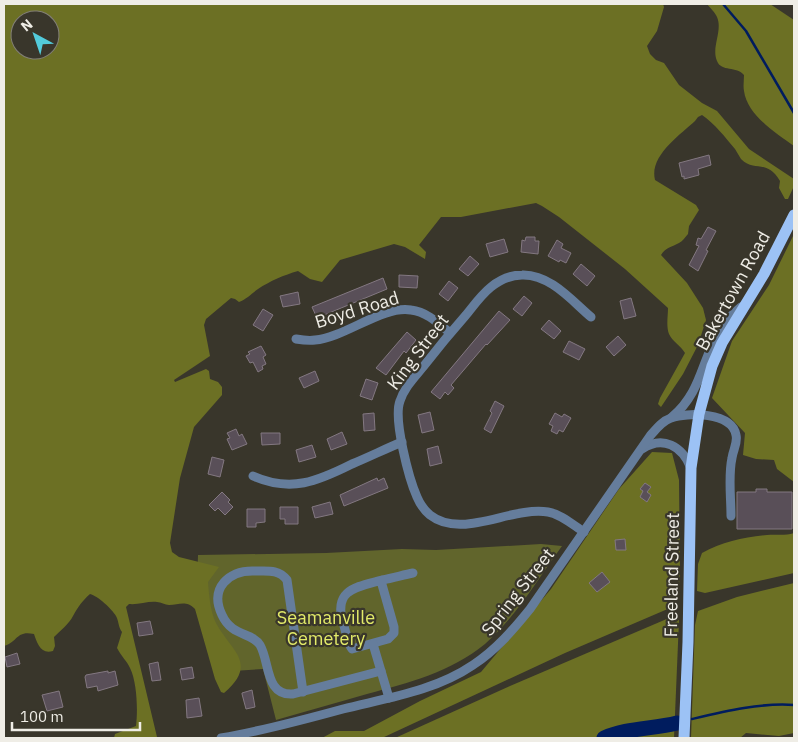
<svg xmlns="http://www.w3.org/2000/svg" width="798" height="742" viewBox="0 0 798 742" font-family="'IBM Plex Sans',sans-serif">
  <rect width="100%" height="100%" fill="#39362b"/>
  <path fill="#61652c" d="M541,544L562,546C538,579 516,617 485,644C451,672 408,683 367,694C337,703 306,711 276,720L263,669L218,672L197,586L198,555L326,553L402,549L436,550Z"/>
  <g fill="#6c7024" fill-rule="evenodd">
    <path d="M4,4H663L664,7L657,31L647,46L650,54L656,60L664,63L679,85L702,103L717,111L749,149L794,179V186L788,199H785L779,188L780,181C766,158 755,173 741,159C739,156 737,152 735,149C725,137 715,124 702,115L698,117L695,121C680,135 649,156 655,180L696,205L699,210L689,226L688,234C685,237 683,241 679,243C672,247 666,247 661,255L687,283L703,308L706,320L698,345L683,374L661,407L658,404L660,398L685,353C681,346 672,341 669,334C666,326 668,316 668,308L625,269L559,217L542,206L536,203L461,217H441L419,245L426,252L425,259L405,247L394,244L340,260L322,282L310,279L298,271C284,275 270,281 258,289C251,294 247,299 239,302L235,299L231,298L206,319L204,325L210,356L174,380L175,382L206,369L209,371L210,379L218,382L222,387V395L194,427L180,478L170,543L172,552L179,557L219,567L208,582C209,594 210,609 215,621C229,650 260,662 224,693L221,692L215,679L195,609C186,600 179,605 169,605C165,605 161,602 157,602C148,601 138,605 129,604L126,607L157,737L114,738L115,734L136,726C138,710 137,682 130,668C127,661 121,656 117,648L122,632C118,627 119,621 116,616C112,609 98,596 90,594C82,601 78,607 73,616C69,624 60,631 54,637L55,646L53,651C41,655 37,643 34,634C16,630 18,642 4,646ZM20,20H50V50H20Z"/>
    <path d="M707,4H770L794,20V146C777,134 747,115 744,91C743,86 744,80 744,75C737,66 721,72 717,61C711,47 723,31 717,17C715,12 710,8 707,4Z"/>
    <path d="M794,234V482L777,469L774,460L756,459L743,455L745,433L712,398L732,341L769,285Z"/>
    <path d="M652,452L672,453L679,480L680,575L677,605L565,653L382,738H322L335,731H364L420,701L481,672L551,589L619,489Z"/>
    <path d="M794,533V573L705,593L697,591L698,564L702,553C722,542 744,537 767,535C776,534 785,536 794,533Z"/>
    <path d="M794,583V733L779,736L746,733L740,738H691L695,625L698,611L737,597Z"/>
    <path d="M676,615L679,620L674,738H395L510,686Z"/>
  </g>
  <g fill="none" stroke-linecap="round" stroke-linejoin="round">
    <g stroke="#001c5e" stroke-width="2.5">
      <path d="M723,4L746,31L794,113"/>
      <path d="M692,719C722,712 764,702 794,705"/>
    </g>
    <path stroke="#001c5e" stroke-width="15" d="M604,738C626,728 653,729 677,723"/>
  </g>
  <g fill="#594f58" stroke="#837881">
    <path d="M709,155L711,165L698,169L699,175L684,179V176L682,177L679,163Z"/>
    <path d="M708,227L716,231L706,250L708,251L698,271L689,265L699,246L696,245L698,238L701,239Z"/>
    <path d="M526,237H535V241H539L538,254L521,252L522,240L525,241Z"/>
    <path d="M504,239L508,252L490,257L486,244Z"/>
    <path d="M557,240L563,244L561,248L571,253L566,263L560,260L559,262L548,256Z"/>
    <path d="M470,256L479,264L468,276L459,269Z"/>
    <path d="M581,264L595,276L587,286L573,274Z"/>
    <path d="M399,275L418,276L417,288L399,287Z"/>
    <path d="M383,278L387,289L317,318L312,307Z"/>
    <path d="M449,281L458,288L448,301L439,294Z"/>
    <path d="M298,292L300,304L283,307L280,296Z"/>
    <path d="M524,296L532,303L522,316L513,309Z"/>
    <path d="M631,298L636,316L624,319L620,301Z"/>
    <path d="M263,309L273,315L263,331L253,325Z"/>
    <path d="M499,311L510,320L487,345L486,344L451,385L454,388L448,395L445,392L440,399L431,392Z"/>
    <path d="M549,320L561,331L554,339L541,329Z"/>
    <path d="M407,332L416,340L406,353L404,351L386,375L376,368Z"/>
    <path d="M618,336L626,345L614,356L606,347Z"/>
    <path d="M569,341L585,349L579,360L563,352Z"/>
    <path d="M261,346L266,355L263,357L266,364L262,366L263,369L258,372L253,362L250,363L246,356L250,354L248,352Z"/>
    <path d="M315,371L319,381L304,388L299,378Z"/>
    <path d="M366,379L378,383L372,400L360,396Z"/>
    <path d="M495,401L504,406L491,433L484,429L492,413L490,411Z"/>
    <path d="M430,412L434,430L422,433L418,415Z"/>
    <path d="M374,413L375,430L364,431L363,414Z"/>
    <path d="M555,413L562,417L564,414L571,418L563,432L559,430L557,434L551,431L553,426L549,424Z"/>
    <path d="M236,429L239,436L242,434L247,444L232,450L227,439L230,438L227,433Z"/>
    <path d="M342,432L347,444L331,450L327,439Z"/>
    <path d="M261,433H280V444L262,445Z"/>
    <path d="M312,445L316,457L299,462L296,450Z"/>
    <path d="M438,446L442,463L430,466L427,449Z"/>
    <path d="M212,457L224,460L220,477L208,474Z"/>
    <path d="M377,478L378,481L384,478L388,488L344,506L340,495Z"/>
    <path d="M645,483L651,487L647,492L651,495L647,502L640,497L643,491L640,489Z"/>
    <path d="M756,489H767V492H792V529H737V492H756Z"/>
    <path d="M222,492L230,500L228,502L233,507L225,515L218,508L215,511L209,505Z"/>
    <path d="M330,502L333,514L315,518L312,507Z"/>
    <path d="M280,507H298V524H285V519H280Z"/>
    <path d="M247,509H265V522L256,523V527H247Z"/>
    <path d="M625,539L626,550H616L615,540Z"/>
    <path d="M602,572L610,582L597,592L589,583Z"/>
    <path d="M150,621L153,634L139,636L137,623Z"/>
    <path d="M17,653L20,664L7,667L5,657Z"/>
    <path d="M158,662L161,680L152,681L149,664Z"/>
    <path d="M192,667L194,678L182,680L180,669Z"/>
    <path d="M108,671V673L115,671L118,685L98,691L97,686L87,688L85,677L86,675Z"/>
    <path d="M252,690L255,707L246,709L242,694V693Z"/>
    <path d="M59,691L63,707L47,711L42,695Z"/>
    <path d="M199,698L202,716L187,718L186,700Z"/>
  </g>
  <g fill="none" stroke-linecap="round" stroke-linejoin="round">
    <g stroke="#657d9c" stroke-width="9">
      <path d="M296,339C302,340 309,341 315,340C344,338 383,305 411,310C427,312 438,323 450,333"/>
      <path d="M672,417C703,391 701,358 722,327C727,319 734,313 741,307"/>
      <path d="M642,449C663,435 682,446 691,468"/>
      <path d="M253,476C291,493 318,481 352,464C369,457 385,449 402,442"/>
      <path d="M584,532C573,525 561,514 548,512C511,506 462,540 430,515C424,510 420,504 417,497C409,479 393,419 400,401C404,388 414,378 423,367C437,349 451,332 466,315C474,305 482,294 491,287C501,279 511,275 522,275C550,274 572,301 591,317"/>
      <path d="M381,581L394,627V633L388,639L352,649C347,642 346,631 343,623C333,589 357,587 382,580C393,578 403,575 413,573"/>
      <path d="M373,644L389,698"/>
      <path d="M303,692L287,580C279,569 267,571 255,571C229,570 209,588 222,615C232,637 252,632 260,645C270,662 265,696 293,694L381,671"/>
      <path d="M221,738C262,731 303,720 343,709C387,698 435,691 473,665C496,650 513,630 530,609L650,436C656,429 662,421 671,418C687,412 732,412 736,435C738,443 733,450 732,458C728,476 731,497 731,516"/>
    </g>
    <path stroke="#9cc2f5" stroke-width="11" d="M684,738L688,642L691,468L699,414L712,366L722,343L764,274L794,215"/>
  </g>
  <g text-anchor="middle" stroke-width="4.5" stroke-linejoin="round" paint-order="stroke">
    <g font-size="18" fill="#efede6" stroke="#39362b">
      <text transform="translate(733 291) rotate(-61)" y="6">Bakertown Road</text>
      <text transform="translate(357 310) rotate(-17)" y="6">Boyd Road</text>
      <text transform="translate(418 352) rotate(-53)" y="6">King Street</text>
      <text transform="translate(672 575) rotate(-89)" y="6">Freeland Street</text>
      <text transform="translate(518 592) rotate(-52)" y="6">Spring Street</text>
    </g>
    <g font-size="18" fill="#e3eb69" stroke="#39362b">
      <text x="326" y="624">Seamanville<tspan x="326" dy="21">Cemetery</tspan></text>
    </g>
  </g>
  <rect width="798" height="742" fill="none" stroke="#efede6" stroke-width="10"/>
  <g transform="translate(35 35) rotate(320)"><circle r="24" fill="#39362b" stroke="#827f76"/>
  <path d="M0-4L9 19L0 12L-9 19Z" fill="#53cbdb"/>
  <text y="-8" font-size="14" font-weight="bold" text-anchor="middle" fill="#efede6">N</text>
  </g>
  <path d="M12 722v8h128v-8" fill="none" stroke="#efede6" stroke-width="2.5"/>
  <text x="20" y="722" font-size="15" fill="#efede6" stroke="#39362b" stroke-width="4" paint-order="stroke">100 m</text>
</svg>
